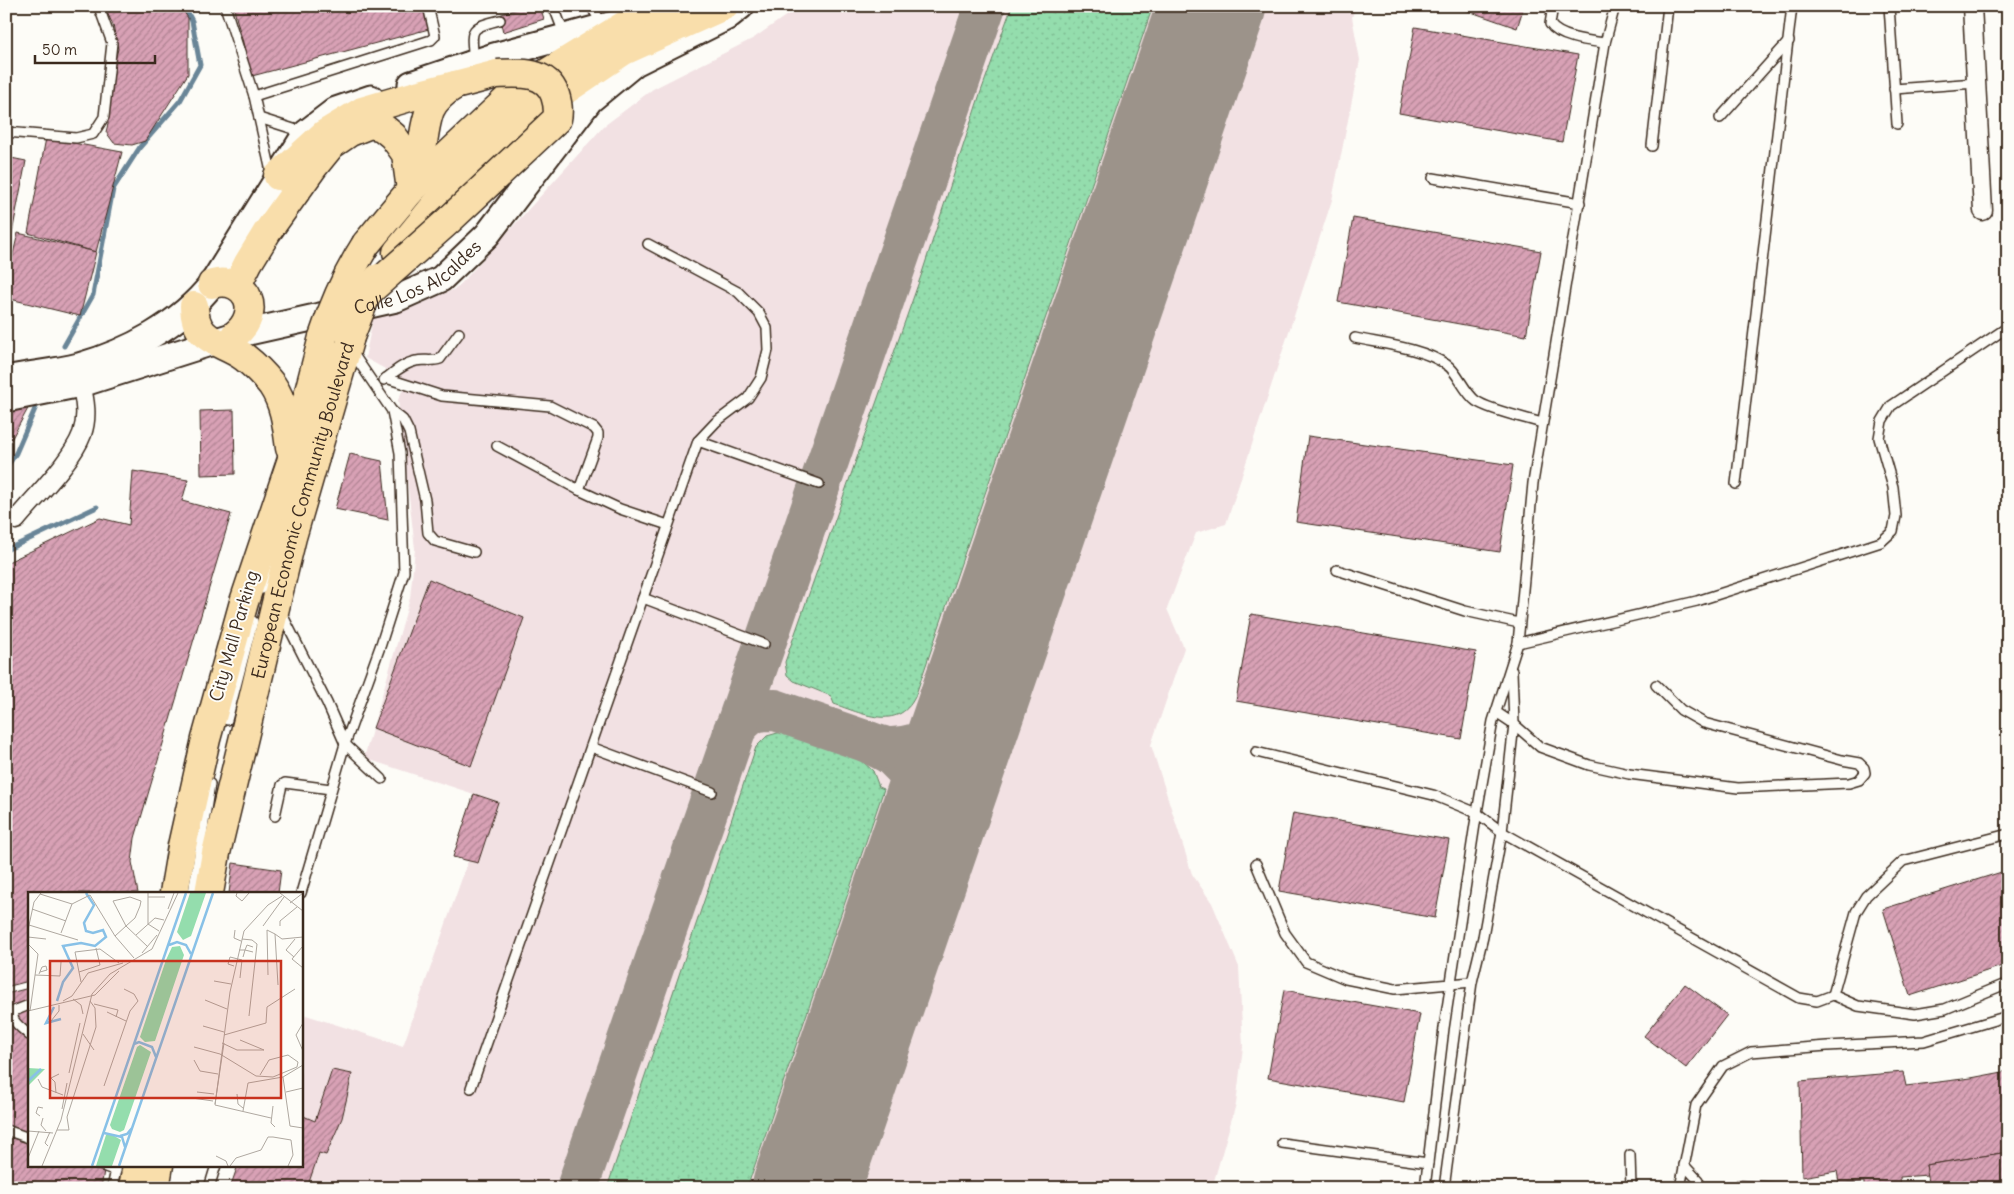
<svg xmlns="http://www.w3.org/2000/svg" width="2014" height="1194" viewBox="0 0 2014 1194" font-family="Delius,sans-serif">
  <defs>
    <pattern id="grass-dots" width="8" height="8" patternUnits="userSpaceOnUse" patternTransform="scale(1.25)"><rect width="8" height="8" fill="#94ddad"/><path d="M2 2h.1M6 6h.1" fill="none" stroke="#80be94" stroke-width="1.8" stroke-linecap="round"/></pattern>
    <pattern id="building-hatch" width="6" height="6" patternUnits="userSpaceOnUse" patternTransform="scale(1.25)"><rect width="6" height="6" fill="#d8a1b5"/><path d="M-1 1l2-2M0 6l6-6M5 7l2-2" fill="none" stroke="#b08393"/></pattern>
  </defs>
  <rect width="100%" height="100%" fill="#fdfcf7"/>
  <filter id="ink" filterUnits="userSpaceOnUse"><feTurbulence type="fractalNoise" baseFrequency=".02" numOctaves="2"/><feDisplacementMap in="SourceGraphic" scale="10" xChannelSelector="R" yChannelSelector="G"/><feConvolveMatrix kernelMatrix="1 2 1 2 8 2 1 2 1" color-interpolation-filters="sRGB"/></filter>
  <g filter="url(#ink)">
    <path fill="#f2e1e3" d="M800,6H1356L1352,17L1360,60L1332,200L1226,524L1196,533L1167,609L1184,648L1151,745L1192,874L1212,903L1239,967L1243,1047L1236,1104L1212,1188H230L238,1165H301V1030L306,1015L403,1046L468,861L453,857L474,794L364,758L410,598L415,549L398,400L407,381L365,358L374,314L416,306L457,288L604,126L653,89L754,38Z"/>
    <g fill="url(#grass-dots)" stroke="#688466">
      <path d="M1012,6H1153L915,697C898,732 861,713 834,704L831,696L794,681L787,675L785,662L922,273L979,97Z"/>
      <path d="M781,732L792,733L860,759L873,771L879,787L884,789L747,1188H607L756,747L767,736Z"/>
    </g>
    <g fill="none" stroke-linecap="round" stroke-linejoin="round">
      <g stroke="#698597" stroke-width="5">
        <path d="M64,346L93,295L113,189L140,147L180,101L200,65L192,21L184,6"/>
        <path d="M6,468L16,453L38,402"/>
        <path d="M6,550L97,507"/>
      </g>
      <g stroke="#9c938a" stroke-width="42">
        <path d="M734,730C748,713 753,710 775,710L868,742L891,754L918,781L926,803L927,836"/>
        <path d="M868,742C875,744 884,748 891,748C927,748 952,725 974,700"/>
        <path d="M577,1188L985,6"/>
      </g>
      <path stroke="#9c938a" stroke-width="108" d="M806,1188L1212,6"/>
    </g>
    <g fill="url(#building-hatch)" stroke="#3b2a1e">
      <path d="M104,6H180L188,18V74L145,141L132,145L114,143L106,132L108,124L107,107L112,92V71L118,49L113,25Z"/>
      <path d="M233,6H422L429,29L252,76Z"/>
      <path d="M519,6H540L544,19L503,32L499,15L519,8Z"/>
      <path d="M1454,6H1524L1517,28Z"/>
      <path d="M1415,27L1578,55L1562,142L1399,113Z"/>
      <path d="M46,138L122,152L96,252L28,233Z"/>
      <path d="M6,157L26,161L6,264Z"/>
      <path d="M1353,218L1541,251L1526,336L1338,302Z"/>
      <path d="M18,233L96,252L80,316L6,298V284Z"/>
      <path d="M31,403L6,449V411Z"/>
      <path d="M234,410L235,474L201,475L200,411Z"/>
      <path d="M1308,436L1513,465L1500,552L1296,522Z"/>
      <path d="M350,454L382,461L388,520L335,509Z"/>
      <path d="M133,471L188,480L182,501L231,514L135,838L132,862L138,893H29V981L6,987V563L100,518L129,525Z"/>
      <path d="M429,579L524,618L471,766L373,728Z"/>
      <path d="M1251,614L1476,652L1461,739L1236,701Z"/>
      <path d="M474,794L498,802L478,863L453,857Z"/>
      <path d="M1293,813L1449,840L1435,918L1279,891Z"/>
      <path d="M233,863L281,870L278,893H229Z"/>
      <path d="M2008,870V964L1910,996L1883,909Z"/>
      <path d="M1685,984L1727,1015L1686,1068L1644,1036Z"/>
      <path d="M29,988V1165H105L101,1188H6V994Z"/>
      <path d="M1284,990L1420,1014L1404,1102L1268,1078Z"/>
      <path d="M332,1070L352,1074L347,1097L342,1118L326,1155L319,1153L307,1188H230L238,1165H301V1115L315,1121Z"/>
      <path d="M2008,1071V1152L1926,1165L1928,1175L1900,1177L1901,1188H1864V1182L1839,1183L1837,1171L1802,1177L1800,1081L1903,1072L1906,1086L1971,1078Z"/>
      <path d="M2008,1152V1188H1930L1926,1165Z"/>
      <path d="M1736,1180L1798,1183V1188H1735Z"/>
    </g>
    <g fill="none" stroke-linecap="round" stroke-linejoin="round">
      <g stroke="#3b2a1e" stroke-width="12">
        <g id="lane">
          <path d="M225,6L254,96L272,176"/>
          <path d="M546,6L555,10L565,36"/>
          <path d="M591,6L603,25"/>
          <path d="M1553,6L1550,24C1559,38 1589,41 1605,43"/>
          <path d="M1889,6L1897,124"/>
          <path d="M474,61C471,29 468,28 500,20"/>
          <path d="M1894,89L1976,83"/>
          <path d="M254,96L431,40L435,36L428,6"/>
          <path d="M259,118L303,132"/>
          <path d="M1720,118L1789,41"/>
          <path d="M6,132L76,138L93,134L104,117L112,43L100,10"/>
          <path d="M1652,146L1668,6"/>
          <path d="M1433,178L1580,203"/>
          <path d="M1355,338C1383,344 1423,348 1447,365C1457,371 1464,392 1476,401C1489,410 1526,418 1542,423"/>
          <path d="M386,378L442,396L550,406L594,428L598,433V438L579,490"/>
          <path d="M384,380C393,373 404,363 416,361C424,359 432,362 440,359L459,333"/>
          <path d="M392,411L403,420L409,432L425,500L428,533L435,541L474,552"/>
          <path d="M698,441L819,484"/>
          <path d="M497,446L579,490L620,509L668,525"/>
          <path d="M1736,484L1792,6"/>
          <path d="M1337,570L1465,611L1519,623"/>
          <path d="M262,589L275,557"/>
          <path d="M643,598L764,644"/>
          <path d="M281,612L327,703L345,744L382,779"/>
          <path d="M1518,643L1697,601L1881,542L1893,531L1896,516L1893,487L1879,438L1882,421L1891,406L2008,327"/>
          <path d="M1496,712L1514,724L1540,747L1589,765L1629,774L1738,788L1849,783L1859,780L1865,773L1864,768L1859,763L1842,760L1704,723L1681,710L1656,685"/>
          <path d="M227,720L253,621"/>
          <path d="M591,747L712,792"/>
          <path d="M1256,752L1433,795L1477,813L1502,832L1799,998L1817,1001L1833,995L1858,1006L1915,1014L1945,1009L2008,983"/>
          <path d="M275,816L282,785L285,783L331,789"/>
          <path d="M1256,864L1285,933L1306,962L1346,979L1395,989L1472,982"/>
          <path d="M193,893L210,784"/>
          <path d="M301,893L345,744L381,644L404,572L400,453L392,411L352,352"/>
          <path d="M1833,995L1856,912L1866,896L1903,861L2008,834"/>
          <path d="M29,1005L14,1011C9,1021 22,1028 29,1035"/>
          <path d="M471,1088L698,441L716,422L748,398L761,378L768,350L767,328L759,313L738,292L648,244"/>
          <path d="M6,1130L29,1138"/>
          <path d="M1282,1143L1428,1163"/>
          <path d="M1630,1155L1631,1188"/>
          <path d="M100,1165L116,1171"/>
          <path d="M1684,1165L1698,1180L1701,1188"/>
          <path d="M112,1188L117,1165"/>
          <path d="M209,1188L216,1165"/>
          <path d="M1425,1188L1444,1028L1475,824L1493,721L1518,643L1533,483L1605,43L1615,6"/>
          <path d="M1444,1188L1472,982L1483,937L1502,832L1514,724L1512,671"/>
          <path d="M1680,1188L1696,1105L1723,1066L1751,1052L1827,1046L1924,1041L2008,1016"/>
        </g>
      </g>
      <g stroke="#3b2a1e" stroke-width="21">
        <g id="street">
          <path d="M1972,6L1983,211"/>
          <path d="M16,520C35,497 72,461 82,434C88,417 85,400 81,384"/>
        </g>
      </g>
      <g stroke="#3b2a1e" stroke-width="29">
        <g id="secondary">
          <path d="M411,84L494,56L624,21"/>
          <path d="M6,379C30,374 55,372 79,366C128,352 180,325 212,284L306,133L336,110L371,98"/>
          <path id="s1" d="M6,399L81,384L235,335L396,299L441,279L487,235L590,100L635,63L727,17L741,6"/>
        </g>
      </g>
      <g stroke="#3b2a1e" stroke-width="31">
        <g id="primary">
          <path d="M278,176L324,134L362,111L420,94L497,74"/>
          <path d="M419,181C422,158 422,132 430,110C435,99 445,91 455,85"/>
          <path d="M366,244L411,190L513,94L636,18L663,6"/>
          <path d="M397,252L446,192L529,115L624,51L724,6"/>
          <path d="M212,284C248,275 263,313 235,335"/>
          <path d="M237,285L248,263L267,232L314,166L331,145L350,132L370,124L382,127L393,136L406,154L411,190"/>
          <path d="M194,306C195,343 220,340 244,357C253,364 265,376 272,385C285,404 287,426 290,448"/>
          <path d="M174,893L182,846L206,739L244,602L291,462L323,337"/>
          <path id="s2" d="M209,893L216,853L292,537L350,337"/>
          <path d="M133,1188L137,1165"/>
          <path d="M155,1188L159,1165"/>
        </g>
      </g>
      <use href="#lane" stroke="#fdfcf7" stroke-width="9"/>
      <use href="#street" stroke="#fdfcf7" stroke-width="18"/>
      <use href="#secondary" stroke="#fdfcf7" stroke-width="25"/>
      <use href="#primary" stroke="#f9deab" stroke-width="28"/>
      <g stroke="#3b2a1e" stroke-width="31" stroke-linecap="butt">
        <g id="primary-bridge">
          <path d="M367,293L447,222L557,119C559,110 558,104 555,95C546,70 519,73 497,74"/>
          <path d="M323,337C334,303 347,274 366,244"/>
          <path d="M350,337L367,293L378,278"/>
        </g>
      </g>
      <use href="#primary-bridge" stroke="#f9deab" stroke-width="28"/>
    </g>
  </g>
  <g text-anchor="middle" stroke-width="4" stroke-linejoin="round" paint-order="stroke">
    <g font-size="18" fill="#3b2a1e" stroke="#fdfcf7">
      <text dy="6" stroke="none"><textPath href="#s1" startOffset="432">Calle Los Alcaldes</textPath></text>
      <text dy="6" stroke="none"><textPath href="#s2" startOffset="394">European Economic Community Boulevard</textPath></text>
      <text transform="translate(234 636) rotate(-74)" y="6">City Mall Parking</text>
    </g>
  </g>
  <g transform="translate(28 892)">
    <rect width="275" height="275" fill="#fdfcf7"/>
    <path d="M162,1H178L163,44L155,48L149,40ZM152,54L156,63L127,149L117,150L112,145L138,68L144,55ZM112,153L123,160L96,238L92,240L84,237L82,233L109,155ZM0,166V176L17,177L0,194ZM83,242L93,248L84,274H68L78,243Z" fill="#94ddad"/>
    <path fill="none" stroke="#88c1e7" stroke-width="2.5" d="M141,53L149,50L158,53L163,62M29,109L35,90L45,76L35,54L53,51L67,54L78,45L75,38L65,41L58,39L56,31L66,13L58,1M26,115L18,131L33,127M106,152L111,150L124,155L128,165M0,189L13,177M76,241L94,245L97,255M92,244L99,242L104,236M64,274L158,1M91,274L185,1"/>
    <path fill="none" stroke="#afa8a0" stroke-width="1" d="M120,1V32L131,39M209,1L208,4L214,9L221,1M252,1L275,19M12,2L44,12M120,5H137M262,11L275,1M4,17L38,29M140,17L146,1M1,33L50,48M235,34L256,5M252,34V29L269,15M0,38L6,10L13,1M207,38L206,46L213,49M33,41L44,12L62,3L87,44L106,66M108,43L127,26L136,28M87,44L98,34L107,26L112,14L113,9L102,5L85,9L98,34L120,55M0,45L18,47M214,47L224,48L229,52L221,124M0,52L10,62L2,119M275,54L264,67L275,76M211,58H217L219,53L225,55M114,61L129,43M215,65L217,58L225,60M266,65L258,58L267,47M206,74L200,72L202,65L214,68L212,86M51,80L72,73L68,56M11,82L14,75L18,74L19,78L12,80M7,83L32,84L33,70M240,83L239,38L247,42M186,89L203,92M53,90L47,60L72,57L91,71M250,93L247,42L254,47L275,45M45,107L53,113L55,122M177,108L199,117M35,109L44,104L60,81L95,71M66,112L90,118L88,125M0,119L67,103L91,79M79,120L98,129M23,129L31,119V113M275,131L268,143L275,159M175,134L196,140M55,142L66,158M196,143L238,131L239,115L267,97M194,151L209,158H236L212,148M166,155L192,162L228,184L245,185L269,175L270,170L260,163L241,168L232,183M166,168L172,179L190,182M41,181L52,131M255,185L262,234L275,236M10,187L14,195L35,203M76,194L102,119L110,109L106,102L96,97M169,200L186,202M258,200L275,196M28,201L27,190L23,186L31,182M209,202L210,212L215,216M164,206L185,209M187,212L196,151M187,213L202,100L216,39L240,13L254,4M187,213L243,226M245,214L243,231L247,235M34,217L39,191M215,219L220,191L255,185L275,173M12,224L8,221L10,215L15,216M15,226L13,233L18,239M29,238H41L39,225L68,135L67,116L62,109M0,239L25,241M20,254L17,251L22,240M188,264L198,269L200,274M0,266L11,239M14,274L33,228L64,102L82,82L124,57L150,1M202,274L208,266L233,258L240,245H245L263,248L265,263L260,274"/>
    <path fill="#c8321e" fill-opacity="0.15" stroke="#c8321e" stroke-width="2.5" d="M22,69H253V206H22Z"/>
    <rect width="275" height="275" fill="none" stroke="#3b2a1e" stroke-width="2.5"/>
  </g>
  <rect width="2014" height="1194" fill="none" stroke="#fdfcf7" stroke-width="25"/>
  <rect x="12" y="12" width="1989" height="1169" fill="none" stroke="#3b2a1e" stroke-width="2" filter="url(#ink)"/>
  <path d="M35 55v8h120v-8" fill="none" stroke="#3b2a1e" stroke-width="2.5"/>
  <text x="42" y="55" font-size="15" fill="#3b2a1e" stroke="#fdfcf7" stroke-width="4" paint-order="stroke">50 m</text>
</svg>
